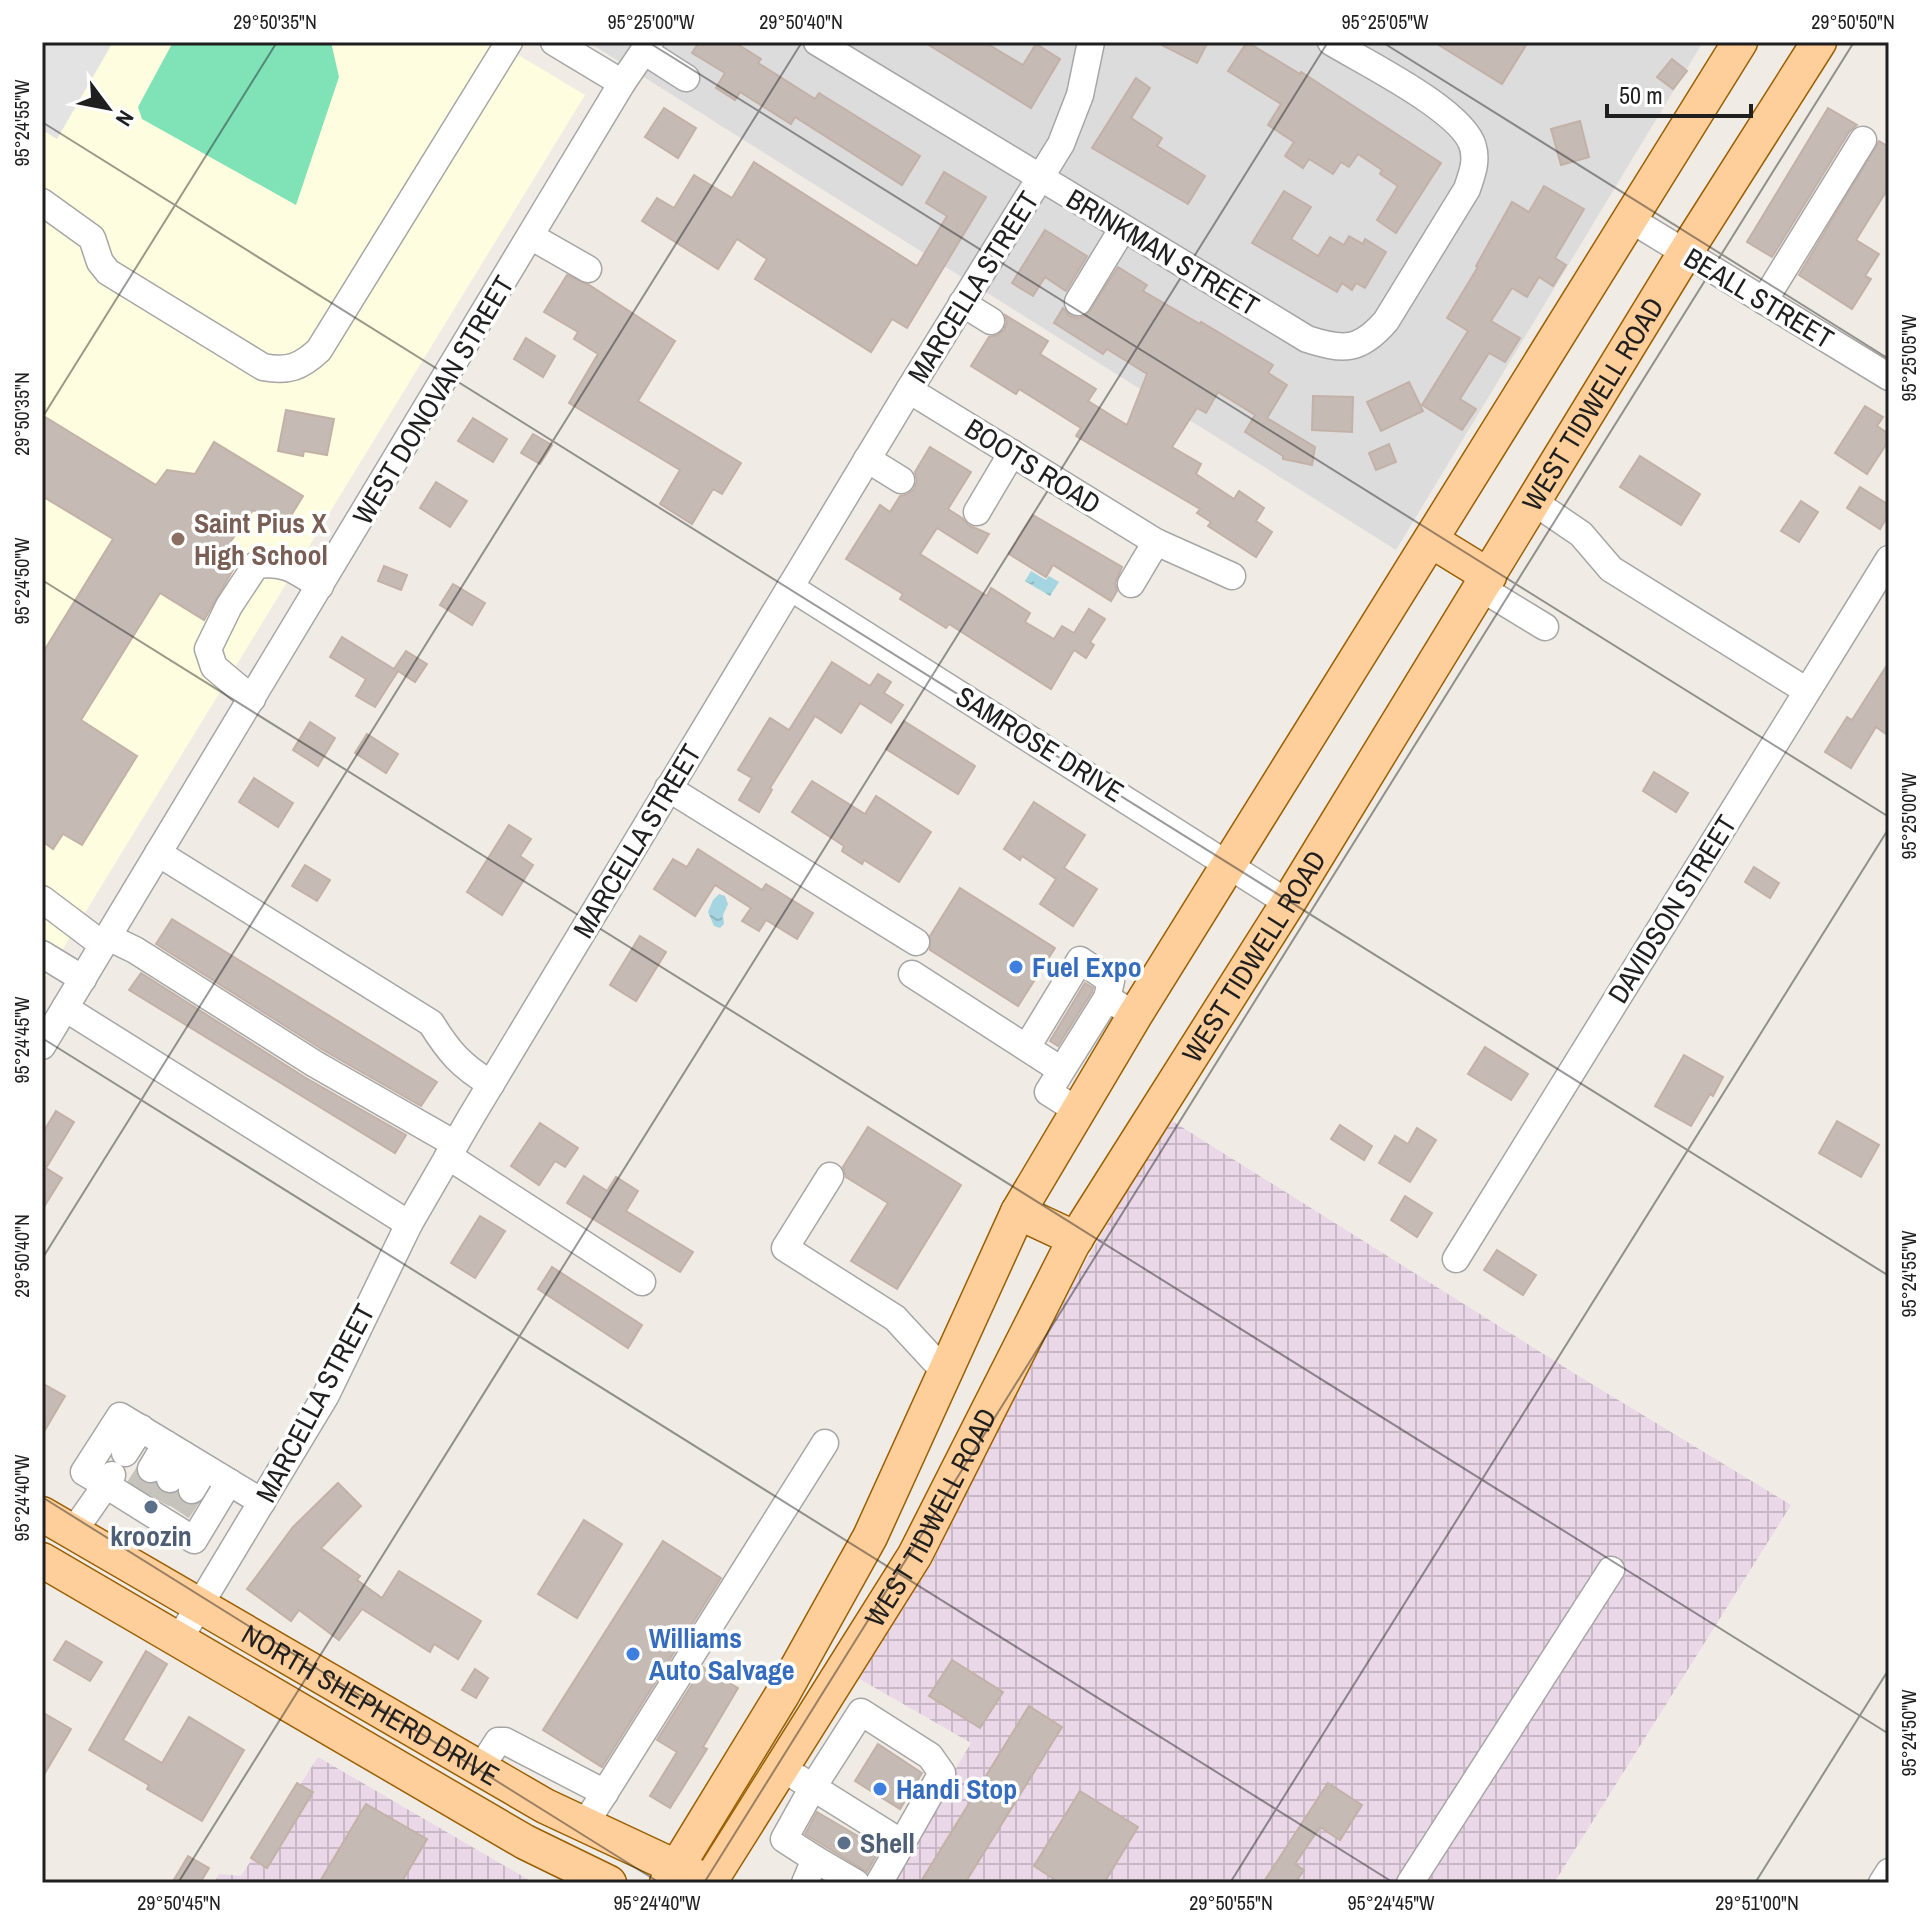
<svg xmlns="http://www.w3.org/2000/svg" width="1931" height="1925" viewBox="0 0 1931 1925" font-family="'Archivo Narrow',sans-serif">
  <defs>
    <pattern id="industrial-grid" width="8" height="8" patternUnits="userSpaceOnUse" patternTransform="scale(2)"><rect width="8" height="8" fill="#ead7e7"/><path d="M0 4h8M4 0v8" fill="none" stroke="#c8b8c6"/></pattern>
    <pattern id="water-ripples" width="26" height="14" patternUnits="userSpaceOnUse" patternTransform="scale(2)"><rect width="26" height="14" fill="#a4d5e0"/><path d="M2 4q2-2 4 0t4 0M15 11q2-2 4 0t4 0" fill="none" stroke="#8db6c0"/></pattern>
  </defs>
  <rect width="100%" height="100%" fill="#f0ece5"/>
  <path fill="#dddcdc" d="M588,42H1703L1396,550Z"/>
  <g fill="url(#industrial-grid)">
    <path d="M1169,1119L1577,1375L1791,1505L1554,1883H888L971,1743L858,1678L932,1563L1062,1302Z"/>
    <path d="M318,1757L534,1883H214L219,1874L241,1876Z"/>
  </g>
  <path fill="#fffddf" d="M42,42H497L585,95L42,983Z"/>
  <path fill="#80e2b7" d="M173,42H331L339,77L296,205L142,119L138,107Z"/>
  <path fill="#e3e3e3" d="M42,42H113L57,139L42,130Z"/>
  <g fill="url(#water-ripples)">
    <path d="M1031,571L1046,580L1049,576L1059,582L1050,596L1025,581Z"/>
    <path d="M719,894L725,896L728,904L723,915L724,924L720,928L714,926L708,912L713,900Z"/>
  </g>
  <g fill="#c5bbb4" stroke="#c3b1a7" stroke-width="2">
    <path d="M699,42H734L761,59L758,63L815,99L819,93L920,156L902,185L795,117L791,124L740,92L735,100L716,88L725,73L692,53Z"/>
    <path d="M924,42H984L1023,65L1036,44L1060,59L1031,108Z"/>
    <path d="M1156,42H1208L1197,63Z"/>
    <path d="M1247,42L1300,74L1301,72L1441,163L1396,233L1377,220L1398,186L1380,174L1382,170L1358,154L1349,167L1341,162L1333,174L1309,159L1303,168L1285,156L1294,142L1268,125L1281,104L1228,71Z"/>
    <path d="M1434,42H1528L1502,84Z"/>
    <path d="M1672,59L1687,71L1673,89L1657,77Z"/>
    <path d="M1136,78L1150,88L1131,118L1162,138L1157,146L1205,176L1188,204L1092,148Z"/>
    <path d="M664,108L696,128L678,158L645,137Z"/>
    <path d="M1828,108L1857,125L1849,132L1772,257L1747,242Z"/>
    <path d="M1580,121L1589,157L1561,165L1551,129Z"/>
    <path d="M1879,141L1889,147V187L1856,240L1879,254L1865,276L1871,279L1852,309L1799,275Z"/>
    <path d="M754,162L917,266L947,216L926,203L944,172L986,197L907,328L892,319L871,352L755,279L767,259L737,239L718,269L642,221L657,198L674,208L694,175L732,198Z"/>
    <path d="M1544,186L1584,209L1555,258L1566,265L1553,286L1539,277L1527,297L1512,288L1491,321L1520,338L1505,362L1489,353L1460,399L1476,409L1462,430L1422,405L1468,331L1447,318L1478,267L1476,266L1512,202L1529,212Z"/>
    <path d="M1284,191L1311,207L1291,239L1318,256L1330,237L1344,245L1349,236L1363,244L1365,239L1386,252L1365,288L1356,283L1352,290L1342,283L1337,292L1252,243Z"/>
    <path d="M1045,230L1087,256L1066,291L1045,277L1033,296L1012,283Z"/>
    <path d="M1118,267L1147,285L1143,291L1200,324L1201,322L1273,365L1268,373L1287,385L1267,418L1315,447L1312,465L1283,459V456L1245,432L1255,415L1218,392L1206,413L1197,408L1172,447L1201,464L1196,474L1234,499L1239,491L1264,508L1256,521L1272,532L1256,557L1208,526L1211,522L1197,513L1200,509L1076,436L1081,428L1019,389L1016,394L971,366L989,337L998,335L1004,330L1007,322L1005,315L1048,341L1040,354L1096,389L1088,401L1127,425L1147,374L1107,349L1103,354L1054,323L1063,308L1070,316L1078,318L1086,316Z"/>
    <path d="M567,275L589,285L675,341L638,401L741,463L722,494L713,489L692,524L660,504L680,470L569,403L598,354L574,339L578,332L544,312Z"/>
    <path d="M526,338L555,356L543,377L514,359Z"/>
    <path d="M1409,382L1423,411L1381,431L1367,402Z"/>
    <path d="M1313,396L1353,397L1352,432L1312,430Z"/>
    <path d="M1865,406L1883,417L1877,426L1889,434V440L1867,474L1835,453Z"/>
    <path d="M286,410L334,419L327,455L304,451L303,456L278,451Z"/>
    <path d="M42,415L156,485L167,470L195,474L214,442L303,496L284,527L253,510L219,558L233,570L204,620L160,593L81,720L137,756L82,845L63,834L53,849L42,841V654L113,539L42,496Z"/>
    <path d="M473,418L507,439L493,462L458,441Z"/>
    <path d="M533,434L552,445L540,464L521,453Z"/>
    <path d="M1389,444L1396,462L1376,470L1369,453Z"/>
    <path d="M930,447L971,472L948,509L962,518L968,525L989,534L977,553L937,528L920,554L987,596L991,588L1030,613L1025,622L1054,639L1062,626L1074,633L1089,609L1105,619L1090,642L1094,645L1086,658L1074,650L1051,689L949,624L946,628L900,599L903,594L846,559L880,505L890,512L900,496L908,494L914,489L917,481L915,472Z"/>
    <path d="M1640,456L1700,494L1681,525L1620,487Z"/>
    <path d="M436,482L467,501L450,527L420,508Z"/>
    <path d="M1860,487L1889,505V514L1880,529L1847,508Z"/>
    <path d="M1801,501L1818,512L1799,542L1781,531Z"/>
    <path d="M1033,515L1122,567L1115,583L1117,591L1111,601L1053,565L1046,577L1009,554Z"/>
    <path d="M384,566L407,575L401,590L378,581Z"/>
    <path d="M453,584L485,603L472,625L440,605Z"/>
    <path d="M342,637L394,669L406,651L427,664L415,682L398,671L375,707L356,696L366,679L330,657Z"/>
    <path d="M832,662L870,686L878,674L891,682L884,693L903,705L891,723L860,703L841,733L815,716L770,788L772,790L759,812L739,800L752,778L738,770L770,718L789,730Z"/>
    <path d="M1889,662V736L1876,727L1851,768L1825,752L1847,717L1852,720Z"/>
    <path d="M904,721L975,766L958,794L886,749Z"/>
    <path d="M310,722L335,738L318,766L293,750Z"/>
    <path d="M367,734L398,754L386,773L355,753Z"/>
    <path d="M1654,772L1688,793L1676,812L1643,791Z"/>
    <path d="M254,778L293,803L278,827L239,802Z"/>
    <path d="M812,781L865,814L876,796L931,832L899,882L864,860L862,864L842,851L844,846L792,812Z"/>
    <path d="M1034,802L1085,835L1064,868L1097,889L1073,926L1040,904L1056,879L1022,856L1020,860L1004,849Z"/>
    <path d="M509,825L531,839L520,856L533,865L502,915L467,892Z"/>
    <path d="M698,849L762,890L766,884L813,913L797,939L766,920L759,931L742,921L751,908L715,885L695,916L654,889L673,859L687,867Z"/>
    <path d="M305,865L330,880L317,901L292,886Z"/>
    <path d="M1754,867L1779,883L1770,898L1745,882Z"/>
    <path d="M960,888L1055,948L1018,1006L930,950V936Z"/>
    <path d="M172,919L437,1082L421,1106L323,1050L156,944Z"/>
    <path d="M640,936L666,952L636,1001L610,985Z"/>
    <path d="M141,973L306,1078L406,1135L395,1153L129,990Z"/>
    <path d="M1085,983L1093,988L1092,992L1058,1046L1050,1041Z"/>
    <path d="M1485,1047L1528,1074L1511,1100L1468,1074Z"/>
    <path d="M1684,1055L1723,1077L1713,1096L1710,1094L1691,1126L1655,1106Z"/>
    <path d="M56,1111L74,1122L46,1168L62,1178L42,1210V1134Z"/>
    <path d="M1837,1121L1879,1145L1861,1177L1819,1153Z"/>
    <path d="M540,1123L578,1148L565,1167L555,1161L539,1185L511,1166Z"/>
    <path d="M1340,1125L1372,1146L1364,1160L1331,1139Z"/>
    <path d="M868,1127L961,1185L897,1289L851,1261L888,1203L846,1177L843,1167Z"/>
    <path d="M1417,1128L1436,1140L1410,1182L1379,1163L1395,1136L1408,1144Z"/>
    <path d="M584,1176L607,1191L616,1177L638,1191L626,1211L693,1252L680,1272L567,1203Z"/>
    <path d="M1405,1196L1432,1213L1417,1237L1391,1220Z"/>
    <path d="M480,1216L505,1231L475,1278L451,1263Z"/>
    <path d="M1497,1250L1536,1275L1523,1295L1484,1270Z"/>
    <path d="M552,1267L642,1325L628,1348L538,1289Z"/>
    <path d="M42,1383L65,1396L42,1435Z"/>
    <path d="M338,1483L361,1506L321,1548L360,1576L357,1580L382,1598L399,1571L481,1621L458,1659L434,1644L430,1652L362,1609L339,1640L299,1610L291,1621L247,1589L293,1527Z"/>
    <path d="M584,1520L622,1544L577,1618L538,1594Z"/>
    <path d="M663,1541L721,1578L602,1767L543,1730Z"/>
    <path d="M66,1641L102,1662L90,1681L54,1660Z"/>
    <path d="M146,1651L167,1664L123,1740L162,1763L189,1717L244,1750L202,1821L147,1789L149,1785L89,1750Z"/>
    <path d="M952,1660L1003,1692L980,1728L929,1696Z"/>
    <path d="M703,1667L738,1688L703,1747L707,1749L670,1808L650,1796L677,1752L657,1740Z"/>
    <path d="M475,1669L488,1678L476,1698L462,1690Z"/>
    <path d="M1029,1706L1062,1727L965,1883H920Z"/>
    <path d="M42,1712L71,1729L42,1778Z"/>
    <path d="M878,1744L922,1773L900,1809L855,1781Z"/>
    <path d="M297,1783L313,1792L267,1868L251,1858Z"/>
    <path d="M1328,1783L1362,1805L1340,1840L1320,1827L1295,1864L1304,1870L1295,1883H1263Z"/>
    <path d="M1080,1791L1138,1827L1104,1883H1060L1034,1866Z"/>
    <path d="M366,1804L427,1839L401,1883H319Z"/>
    <path d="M817,1812L880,1849L867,1872L805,1834Z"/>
    <path d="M188,1856L209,1868L200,1883H172Z"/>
  </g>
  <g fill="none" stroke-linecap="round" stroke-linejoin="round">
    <g stroke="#c6c3bd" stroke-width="26" stroke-dasharray="26 13" stroke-linecap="butt">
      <path d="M138,1489L151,1469"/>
      <path d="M158,1500L170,1479"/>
      <path d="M178,1511L192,1490"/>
    </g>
    <g stroke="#a6a6a6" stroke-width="29">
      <g id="minor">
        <path d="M554,42L622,83"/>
        <path d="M817,42L1307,339C1344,351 1360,351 1386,321L1467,189C1472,174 1477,162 1473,147C1464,111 1364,62 1331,42"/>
        <path d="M644,51L686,78"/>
        <path d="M42,202L92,238L100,262L108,272L263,367C288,372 301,367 319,350L509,42"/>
        <path d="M1630,219L1889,377"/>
        <path d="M532,237L588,269"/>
        <path d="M1764,301L1863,140"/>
        <path d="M1078,302L1123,228"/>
        <path d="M962,303L991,321"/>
        <path d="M909,390L1156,542L1232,576"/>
        <path d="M867,459L901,480"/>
        <path d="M1534,502L1581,534L1611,569L1807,691"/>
        <path d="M977,512L1012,453"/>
        <path d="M1131,584L1156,542"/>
        <path d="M790,587L1288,903"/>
        <path d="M1481,588L1545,627"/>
        <path d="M252,699L214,667L208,649L229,606L256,565C286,561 296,571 320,586"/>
        <path d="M668,788L916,942"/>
        <path d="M158,853L431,1023C449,1052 461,1066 491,1084"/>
        <path d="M42,899L103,945"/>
        <path d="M108,937L135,950L315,1064L455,1144"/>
        <path d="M42,954L83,979"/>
        <path d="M912,974L1061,1070"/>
        <path d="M65,1008L409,1224"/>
        <path d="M42,1046L622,83L650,42"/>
        <path d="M1027,1047L1080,960L1111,981L1107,998"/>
        <path d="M1078,1111L1048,1092L1107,998L1135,1015"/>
        <path d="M448,1156L642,1282"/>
        <path d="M830,1176L785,1248L895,1318L945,1372"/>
        <path d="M1456,1259L1889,559"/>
        <path d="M125,1453L141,1428"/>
        <path d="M151,1469L166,1444"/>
        <path d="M112,1475L106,1485L84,1472L120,1416L262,1502"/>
        <path d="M170,1479L184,1455"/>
        <path d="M192,1490L205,1468"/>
        <path d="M73,1532L106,1485L194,1540L229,1482"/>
        <path d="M178,1641L326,1395L409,1224L471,1117L909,390L1061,144L1080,95L1091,42"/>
        <path d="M480,1769L498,1741H505L605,1793"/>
        <path d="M798,1778L902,1843L879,1883"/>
        <path d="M585,1824L825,1443"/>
        <path d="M815,1859L784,1839L813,1787L861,1712L930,1756L942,1773L902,1843"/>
        <path d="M805,1883L815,1859L856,1883"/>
        <path d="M1410,1883L1611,1570"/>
        <path d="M1882,1883L1889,1872"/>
      </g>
    </g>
    <g stroke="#9a5f00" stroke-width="37">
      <g id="major">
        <path d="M1432,541L1489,576"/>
        <path d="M1018,1212L1076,1239"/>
        <path id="s1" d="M42,1514L545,1806L697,1877"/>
        <path d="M42,1560L525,1842L609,1883"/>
        <path d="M667,1883L782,1695L870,1537L1018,1212L1135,1015L1740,42"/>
        <path id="s2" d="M709,1883L915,1555L1073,1243L1288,903L1685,253L1819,42"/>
      </g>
    </g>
    <use href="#minor" stroke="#fff" stroke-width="26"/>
    <use href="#major" stroke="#ffcf9b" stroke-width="34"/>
  </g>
  <path fill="none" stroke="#1f1f1f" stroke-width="2" stroke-opacity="0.45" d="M648,42L1889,817M1382,42L1889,359M42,122L1889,1276M42,418L277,42M42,580L1889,1734M42,1038L1394,1883M42,1259L802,42M42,1497L660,1883M178,1883L1328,42M704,1883L1854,42M1230,1883L1889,828M1755,1883L1889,1669"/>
  <circle fill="#8d6e63" stroke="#fff" stroke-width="3" cx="178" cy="539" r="8"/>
  <g fill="#3f7fe0" stroke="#fff" stroke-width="3">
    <circle cx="1016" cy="967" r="8"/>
    <circle cx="633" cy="1654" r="8"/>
    <circle cx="880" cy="1789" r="8"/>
  </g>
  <g fill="#5c6f8a" stroke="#fff" stroke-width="3">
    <circle cx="151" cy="1507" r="8"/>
    <circle cx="844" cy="1843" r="8"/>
  </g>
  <g text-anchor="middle" stroke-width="7" stroke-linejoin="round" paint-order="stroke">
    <g font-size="28" fill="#1f1f1f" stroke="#fff">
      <text transform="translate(1163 252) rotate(31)" y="10">BRINKMAN STREET</text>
      <text transform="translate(973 287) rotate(-58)" y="10">MARCELLA STREET</text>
      <text transform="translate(1759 298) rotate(31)" y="10">BEALL STREET</text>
      <text transform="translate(433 400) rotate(-59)" y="10">WEST DONOVAN STREET</text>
      <text dy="10" stroke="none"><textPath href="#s2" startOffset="1724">WEST TIDWELL ROAD</textPath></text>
      <text transform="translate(1033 466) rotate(32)" y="10">BOOTS ROAD</text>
      <text transform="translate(1040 744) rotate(32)" y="10">SAMROSE DRIVE</text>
      <text transform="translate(637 841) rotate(-59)" y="10">MARCELLA STREET</text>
      <text transform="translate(1672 909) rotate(-58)" y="10">DAVIDSON STREET</text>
      <text dy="10" stroke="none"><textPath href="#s2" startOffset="1076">WEST TIDWELL ROAD</textPath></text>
      <text transform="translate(315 1403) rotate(-62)" y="10">MARCELLA STREET</text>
      <text dy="10" stroke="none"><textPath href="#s2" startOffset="428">WEST TIDWELL ROAD</textPath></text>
      <text dy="10" stroke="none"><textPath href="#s1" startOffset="380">NORTH SHEPHERD DRIVE</textPath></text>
    </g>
    <g font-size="28" font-weight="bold" fill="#785e54" stroke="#fff" text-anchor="start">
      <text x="194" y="533">Saint Pius X<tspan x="194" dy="32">High School</tspan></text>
    </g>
    <g font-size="28" font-weight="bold" fill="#366cbe" stroke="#fff" text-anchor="start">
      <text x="1032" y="977">Fuel Expo</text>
      <text x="649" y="1648">Williams<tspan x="649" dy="32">Auto Salvage</tspan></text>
      <text x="896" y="1799">Handi Stop</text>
    </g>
    <g font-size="28" font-weight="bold" fill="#4e5e75" stroke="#fff">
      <text x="151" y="1546">kroozin</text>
      <text x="860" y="1853" text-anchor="start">Shell</text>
    </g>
  </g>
  <rect width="1931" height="1925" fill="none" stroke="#ffffff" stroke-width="88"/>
  <g transform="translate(108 108) rotate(122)" stroke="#ffffff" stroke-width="6" paint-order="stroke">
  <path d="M0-6L14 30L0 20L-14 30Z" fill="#1f1f1f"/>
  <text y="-12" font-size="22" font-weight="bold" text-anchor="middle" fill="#1f1f1f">N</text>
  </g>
  <path d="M1607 104v12h144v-12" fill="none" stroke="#1f1f1f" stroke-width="4"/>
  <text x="1619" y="104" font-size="24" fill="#1f1f1f" stroke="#ffffff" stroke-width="6" paint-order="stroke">50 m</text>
  <rect x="44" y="44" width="1843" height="1837" fill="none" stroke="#1f1f1f" stroke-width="3"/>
  <g font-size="20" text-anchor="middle" fill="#1f1f1f">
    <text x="275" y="29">29°50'35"N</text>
    <text x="651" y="29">95°25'00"W</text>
    <text x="801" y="29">29°50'40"N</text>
    <text x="1385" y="29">95°25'05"W</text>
    <text x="1853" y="29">29°50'50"N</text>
    <text transform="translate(22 123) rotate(-90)" y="7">95°24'55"W</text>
    <text transform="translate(1909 358) rotate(-90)" y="7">95°25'05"W</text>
    <text transform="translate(22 414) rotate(-90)" y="7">29°50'35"N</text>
    <text transform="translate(22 581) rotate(-90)" y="7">95°24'50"W</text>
    <text transform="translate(1909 816) rotate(-90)" y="7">95°25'00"W</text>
    <text transform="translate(22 1040) rotate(-90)" y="7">95°24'45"W</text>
    <text transform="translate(22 1256) rotate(-90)" y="7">29°50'40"N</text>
    <text transform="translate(1909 1274) rotate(-90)" y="7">95°24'55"W</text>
    <text transform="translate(22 1498) rotate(-90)" y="7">95°24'40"W</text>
    <text transform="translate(1909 1733) rotate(-90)" y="7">95°24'50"W</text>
    <text x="179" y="1910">29°50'45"N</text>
    <text x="657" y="1910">95°24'40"W</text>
    <text x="1231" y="1910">29°50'55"N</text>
    <text x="1391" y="1910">95°24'45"W</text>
    <text x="1757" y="1910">29°51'00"N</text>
  </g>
</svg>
